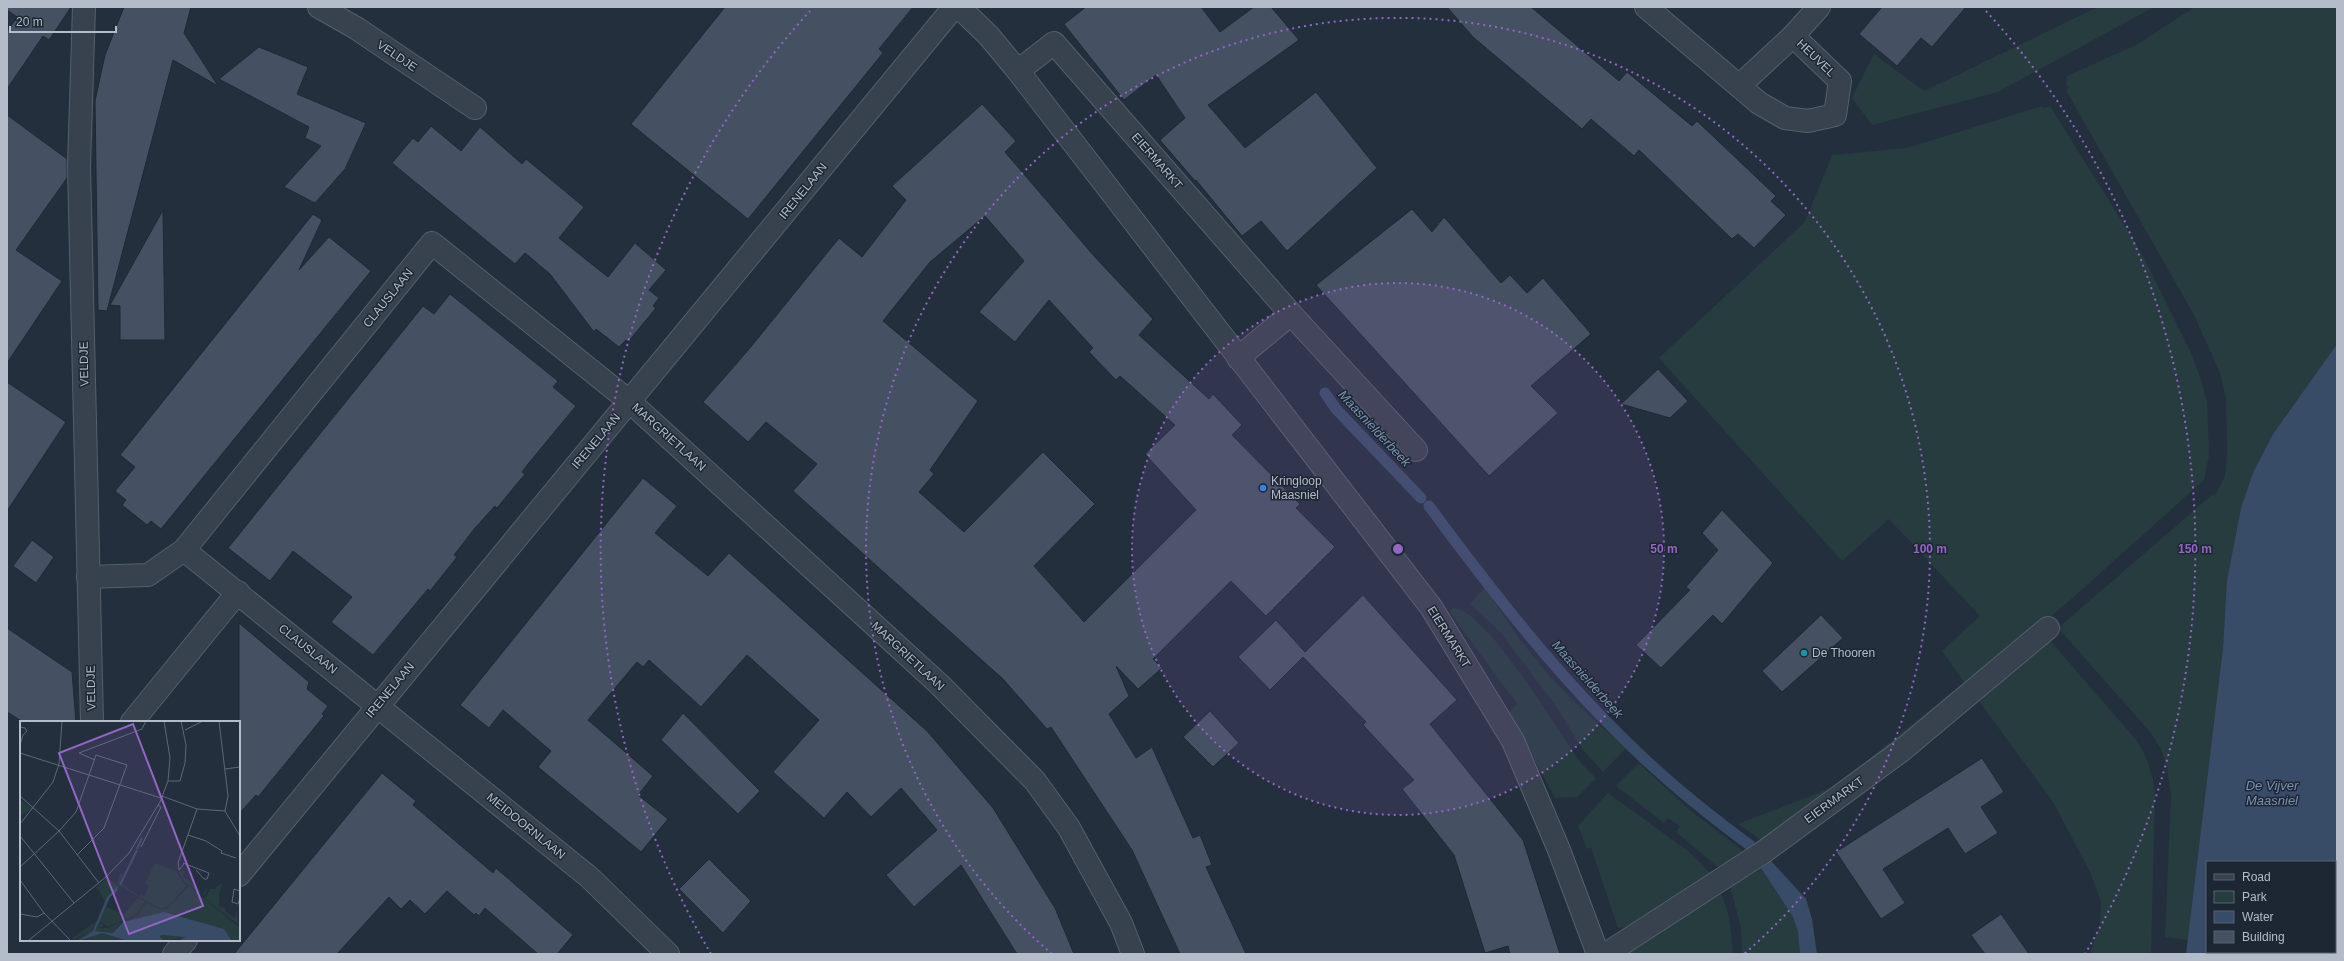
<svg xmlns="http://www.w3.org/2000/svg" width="2344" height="961" viewBox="0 0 2344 961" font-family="Helvetica,sans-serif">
  <rect width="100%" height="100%" fill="#242f3e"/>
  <g fill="#263c3f">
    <path d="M2098,7H2154L1998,92L1872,125L1852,98L1874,54L1924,91Z"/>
    <path d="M2195,7H2337V344L2273,434L2241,508L2227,580L2223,648L2188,940L2165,937L2171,795L2167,767L2161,749L2151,733L2058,628L2212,495L2215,496L2225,476L2227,452L2226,399L2220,373L2194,315L2067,92L2068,87L2066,86L2067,76L2138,44Z"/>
    <path d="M2042,106L2044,108L2050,106L2141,252L2190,351L2201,379L2207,402L2209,455L2204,480L2076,595L1899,745L1813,814L1719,868L1676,832L1680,826L1668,818L1664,823L1616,786L1638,764L1641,765L1691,811L1743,851L1742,853L1761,840L1738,824L1836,786L1964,682L1942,651L1980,616L1889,519L1842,561L1659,358L1805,222L1832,155L1907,148Z"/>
    <path d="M1485,587C1498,607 1511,628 1526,647C1553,683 1586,714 1620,743L1619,744L1626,748L1603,772L1583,750L1555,705L1500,632L1470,604Z"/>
    <path d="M1453,608C1485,608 1556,728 1576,756C1581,764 1589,771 1596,778L1577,797L1556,798L1554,796L1509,712L1517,704L1449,611Z"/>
    <path d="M2047,637L2137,741C2148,759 2153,774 2155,795L2151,954H2090L2100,924L2101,901L2090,872L2053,802L1976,697Z"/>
    <path d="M1608,793L1688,851L1714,877L1635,926L1618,928L1591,847L1587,849L1578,826Z"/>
    <path d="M1761,868L1793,917L1798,932L1800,954H1742L1741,928L1730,886Z"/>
    <path d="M1719,890C1730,909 1731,932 1733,954H1627L1635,944Z"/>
  </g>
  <g fill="#394c67" fill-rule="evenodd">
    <path d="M2337,344V954H2186L2223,648L2227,580L2241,508L2253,473L2273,434ZM2207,862H2335V952H2207Z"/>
    <path d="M1771,861L1806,899L1812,919L1817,954H1800L1798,932L1793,917L1761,868Z"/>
  </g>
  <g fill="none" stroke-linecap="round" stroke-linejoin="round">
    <g stroke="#394c67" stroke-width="11">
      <path d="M1325,393L1336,409L1421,498"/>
      <path d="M1429,506C1491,590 1557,675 1632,747C1669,783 1710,816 1751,846"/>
    </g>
  </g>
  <g fill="#455162" stroke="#1f2835" fill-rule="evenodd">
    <path d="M7,7H71L49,40L43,36L7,89V32L17,17L7,10Z"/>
    <path d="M124,7H191L184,33L218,86L173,60L107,311L98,310L95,101L105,55Z"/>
    <path d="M725,7H913L879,49L883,53L748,219L631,124Z"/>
    <path d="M1086,7H1201L1220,32L1254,7H1271L1299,40L1208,105L1245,148L1316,92L1377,168L1287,251L1261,221L1242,236L1196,180L1195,181L1160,140L1185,118L1156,75L1124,100L1064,24Z"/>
    <path d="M1447,7H1531L1619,81L1627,72L1692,126L1697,121L1776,196L1771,201L1786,215L1754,248L1738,234L1732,239L1639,150L1634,156L1591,119L1582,129L1473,37Z"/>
    <path d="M1882,7H1966L1932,47L1921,38L1897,66L1859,34Z"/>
    <path d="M259,47L308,67L297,94L366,123L345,169L315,203L284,187L321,146L305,138L309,127L219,79Z"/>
    <path d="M982,104L1016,141L1005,152L1094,256L1153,319L1139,335L1209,399L1213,394L1242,425L1232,435L1300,504L1296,508L1335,547L1266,616L1231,581L1153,659L1162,668L1138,689L1116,666L1129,696L1109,714L1136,758L1152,747L1193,838L1200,835L1212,865L1206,867L1246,954H1180L1132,850L1051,727L1047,729L1003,679L793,491L817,464L766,422L748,442L703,402L750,348L839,238L862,257L906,200L892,186ZM985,216L1024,261L979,312L1015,342L1049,300L1093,348L1089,352L1116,380L1120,376L1175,425L1145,454L1196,510L1084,622L1034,566L1095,504L1043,452L964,532L919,492L934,474L930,470L978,401L883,321L930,262Z"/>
    <path d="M7,115L67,159V178L16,250L62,281L7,363Z"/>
    <path d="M431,126L461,151L480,127L522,164L526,159L584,207L559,238L608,277L635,243L666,270L649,290L659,298L653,306L656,308L628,342L626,340L619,347L596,329L594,332L550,274L525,253L515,264L392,163L413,138L418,142Z"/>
    <path d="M1412,209L1432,232L1444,217L1501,283L1510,275L1527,293L1543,278L1591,334L1531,386L1558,413L1489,476L1316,285Z"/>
    <path d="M163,210L165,340H120V306L110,305Z"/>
    <path d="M313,214L322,220L299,270L329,237L371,271L161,529L151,521L147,525L122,505L126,500L115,491L135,467L120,455Z"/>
    <path d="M450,294L558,381L553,387L576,406L528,464L522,472L525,474L497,508L495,506L475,528L454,555L457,557L430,591L428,589L373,655L331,622L352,597L293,551L270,581L228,548L423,306L434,314Z"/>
    <path d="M1658,369L1688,401L1670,418L1621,404Z"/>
    <path d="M7,382L66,422L7,511Z"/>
    <path d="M643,478L677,506L655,533L708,576L729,553L927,731L993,808L1055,908L1074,954H1017L961,865L914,907L886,875L937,830L901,788L871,817L847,792L824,818L773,772L819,720L747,655L701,707L649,660L643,667L637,662L588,720L653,776L638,795L668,819L641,852L538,767L551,751L503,710L489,728L460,705Z"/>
    <path d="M1722,510L1773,563L1722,624L1713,615L1661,668L1636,645L1690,590L1686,587L1718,550L1702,533Z"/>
    <path d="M32,540L54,557L36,583L13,566Z"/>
    <path d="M1363,595L1457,700L1430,724L1523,840L1560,954H1510L1508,946L1485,953L1454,855L1402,789L1414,780L1363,725L1366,722L1303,657L1270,690L1238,657L1276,620L1305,652Z"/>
    <path d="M1821,615L1843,638L1782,692L1762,671Z"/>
    <path d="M239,623L309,682L307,689L328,706L322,714L324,716L258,797L256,795L239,814Z"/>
    <path d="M7,628L72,672L76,722H23L7,712Z"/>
    <path d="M1210,711L1239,743L1213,767L1183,737Z"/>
    <path d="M683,713L760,791L738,814L661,740Z"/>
    <path d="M1982,758L2004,792L1981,807L1998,833L1965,854L1948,828L1883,869L1905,903L1881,919L1836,852Z"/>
    <path d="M382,773L416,801L413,805L493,873L496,868L573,935L557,954H538L485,908L479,916L476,913L474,915L447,891L425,914L410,900L401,909L389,897L337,954H234Z"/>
    <path d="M709,859L751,901L723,933L679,889Z"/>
    <path d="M2001,914L2029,954H1985L1971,935Z"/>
  </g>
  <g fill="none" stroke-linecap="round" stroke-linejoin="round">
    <g stroke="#565f6c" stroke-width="24">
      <g id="minor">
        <path d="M84,7L79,166L92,722"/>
        <path d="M319,7L356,28L475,108"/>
        <path d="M959,7L989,36L1018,71L1431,607L1513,741L1559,850L1598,954"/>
        <path d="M1646,7L1759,103L1785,118L1808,121L1835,115L1840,81L1793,36"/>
        <path d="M1018,71L1054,43L1291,314L1416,450"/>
        <path d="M1739,86L1793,36L1819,7"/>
        <path d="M1238,358L1291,314"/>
        <path d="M88,577L148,575L184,550"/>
        <path d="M132,722L238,592"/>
        <path d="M239,875L954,7"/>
        <path d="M174,954L186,940"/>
        <path d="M668,954L589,877L184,550L432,243L629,401L939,684L1035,781L1069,828L1121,923L1133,954"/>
        <path d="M1606,954L1762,853L1901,751L2048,628"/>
      </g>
    </g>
    <use href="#minor" stroke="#38414e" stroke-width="22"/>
  </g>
  <circle cx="1398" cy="549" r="266" fill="#9266c3" fill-opacity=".12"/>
  <g fill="none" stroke="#9266c3" stroke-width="2" stroke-dasharray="2 4">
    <circle cx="1398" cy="549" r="266"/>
    <path d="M1052 954A532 532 0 1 1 1744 954"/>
    <path d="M711 954A797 797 0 0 1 810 11M1986 11A797 797 0 0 1 2085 954"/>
  </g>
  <circle fill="#3f7fe0" stroke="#1d2633" stroke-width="1.5" cx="1263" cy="488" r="4"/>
  <circle fill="#0f9aa8" stroke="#1d2633" stroke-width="1.5" cx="1804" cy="653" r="4"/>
  <g text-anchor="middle" stroke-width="3" stroke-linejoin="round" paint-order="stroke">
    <g font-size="12" fill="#b4bcc9" stroke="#1d2633">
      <text transform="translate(397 56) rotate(34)" y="4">VELDJE</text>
      <text transform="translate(1816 58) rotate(44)" y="4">HEUVEL</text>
      <text transform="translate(1157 161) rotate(49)" y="4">EIERMARKT</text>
      <text transform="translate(803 191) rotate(-51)" y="4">IRENELAAN</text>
      <text transform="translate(388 298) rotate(-51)" y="4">CLAUSLAAN</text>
      <text transform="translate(84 364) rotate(-91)" y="4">VELDJE</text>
      <text transform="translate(669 437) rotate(42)" y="4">MARGRIETLAAN</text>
      <text transform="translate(596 441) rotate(-50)" y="4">IRENELAAN</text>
      <text transform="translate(1449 637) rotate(58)" y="4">EIERMARKT</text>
      <text transform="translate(308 649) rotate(39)" y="4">CLAUSLAAN</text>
      <text transform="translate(908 656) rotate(43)" y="4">MARGRIETLAAN</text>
      <text transform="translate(91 688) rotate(-91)" y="4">VELDJE</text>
      <text transform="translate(390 690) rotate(-50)" y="4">IRENELAAN</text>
      <text transform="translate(1834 800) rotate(-36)" y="4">EIERMARKT</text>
      <text transform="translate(526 826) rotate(39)" y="4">MEIDOORNLAAN</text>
    </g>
    <g font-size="12" fill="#b4bcc9" stroke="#1d2633" text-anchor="start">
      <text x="1271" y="485">Kringloop<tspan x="1271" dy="14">Maasniel</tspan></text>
      <text x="1812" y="657">De Thooren</text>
    </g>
    <g font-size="13" font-style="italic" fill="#7c92b1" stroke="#1d2633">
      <text transform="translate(1375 428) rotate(47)" y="5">Maasnielderbeek</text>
      <text transform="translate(1588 679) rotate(48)" y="5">Maasnielderbeek</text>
      <text x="2272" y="790">De Vijver<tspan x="2272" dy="15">Maasniel</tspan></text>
    </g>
  </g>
  <g transform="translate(20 721)">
    <rect width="220" height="220" fill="#242f3e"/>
    <path d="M0,79L12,87L0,95ZM135,142L156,150L166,165L151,183L142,188L112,172L97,162L101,152L103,153L99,164L101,162L119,175L121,173L124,175L129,165L125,162ZM161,149L165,150L163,155L183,173L188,165L185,175L165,161L159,152ZM87,157L96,163L81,173L76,166ZM96,163L99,165L85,181L81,173ZM200,163H202L199,173V185L206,188V191L215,197L217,189L218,203L185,178L190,168H195ZM169,165L220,207V220H212L203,208L147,192L106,200L118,194L126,181L141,189L148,187ZM118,177L125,180L117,193L88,206L80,200L84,206L76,207H88L102,200L93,212L75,210L76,205L87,184V186L104,193ZM78,199L73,210L58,220H55L73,207L54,219L52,217ZM82,212L105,219L108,220H62L69,215ZM141,214L165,215L166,217L144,220L140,217Z" fill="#263c3f"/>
    <path d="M98,165L97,170L90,176L75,210L93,212L103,201L144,191L204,208L212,220H157L166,216L141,214L140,216L144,220H108L82,212L58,220L73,210L87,176Z" fill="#394c67"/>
    <path fill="none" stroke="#394c67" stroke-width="2" d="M117,128L122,117M100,164L117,129"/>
    <path fill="none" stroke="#5e6776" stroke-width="1" d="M199,0L208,75L205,90M0,6L5,7L7,10L3,14L0,24M165,9L183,0M0,32L141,77M59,32L122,8L126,0M59,32L75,39M205,48L220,46M148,60H160L165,42L166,24L161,0M0,75L39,110L79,162M142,75L177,88L205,90M205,90L220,115M0,103L33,61L39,43L42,0M168,114L186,120L202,130L201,132L216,137M0,115L54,182M121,126L141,86L138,84M163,142L189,152L187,158H184L176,149M164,143L159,149L158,142L177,88M0,146L39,110L56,91L76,34L107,44L84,107L57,134M0,159L24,192M220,170L214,168L212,181L218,183L220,177M0,193L17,196L24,192L51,220M8,220L87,155L109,132L140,81L148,60L150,37L144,0"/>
    <path fill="#9266c3" fill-opacity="0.15" stroke="#9266c3" stroke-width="2" d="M113,3L183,185L109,213L39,32Z"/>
    <rect width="220" height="220" fill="none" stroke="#b4bcc9" stroke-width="2"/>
  </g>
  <circle cx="1398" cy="549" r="6" fill="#9266c3" stroke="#1d2633" stroke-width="2"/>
  <g font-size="12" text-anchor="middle" font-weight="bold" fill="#9266c3" stroke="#1d2633" stroke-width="3" stroke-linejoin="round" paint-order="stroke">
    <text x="1664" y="553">50 m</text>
    <text x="1930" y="553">100 m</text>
    <text x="2195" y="553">150 m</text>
  </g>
  <rect width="2344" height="961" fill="none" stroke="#b4bcc9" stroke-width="16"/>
  <rect x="2206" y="861" width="130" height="92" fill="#1d2633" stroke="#59626f"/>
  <rect x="2214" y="874" width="20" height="6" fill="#38414e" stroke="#59626f"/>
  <text x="2242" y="881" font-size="12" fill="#b4bcc9">Road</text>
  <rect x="2214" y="891" width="20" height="12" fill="#263c3f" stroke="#59626f"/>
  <text x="2242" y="901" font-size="12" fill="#b4bcc9">Park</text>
  <rect x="2214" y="911" width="20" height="12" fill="#394c67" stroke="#59626f"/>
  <text x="2242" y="921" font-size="12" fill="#b4bcc9">Water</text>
  <rect x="2214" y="931" width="20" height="12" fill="#455162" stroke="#59626f"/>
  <text x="2242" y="941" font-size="12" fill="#b4bcc9">Building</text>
  <path d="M10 26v6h106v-6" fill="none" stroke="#b4bcc9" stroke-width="2"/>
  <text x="16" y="26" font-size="12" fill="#b4bcc9" stroke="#1d2633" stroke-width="3" paint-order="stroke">20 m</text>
</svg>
